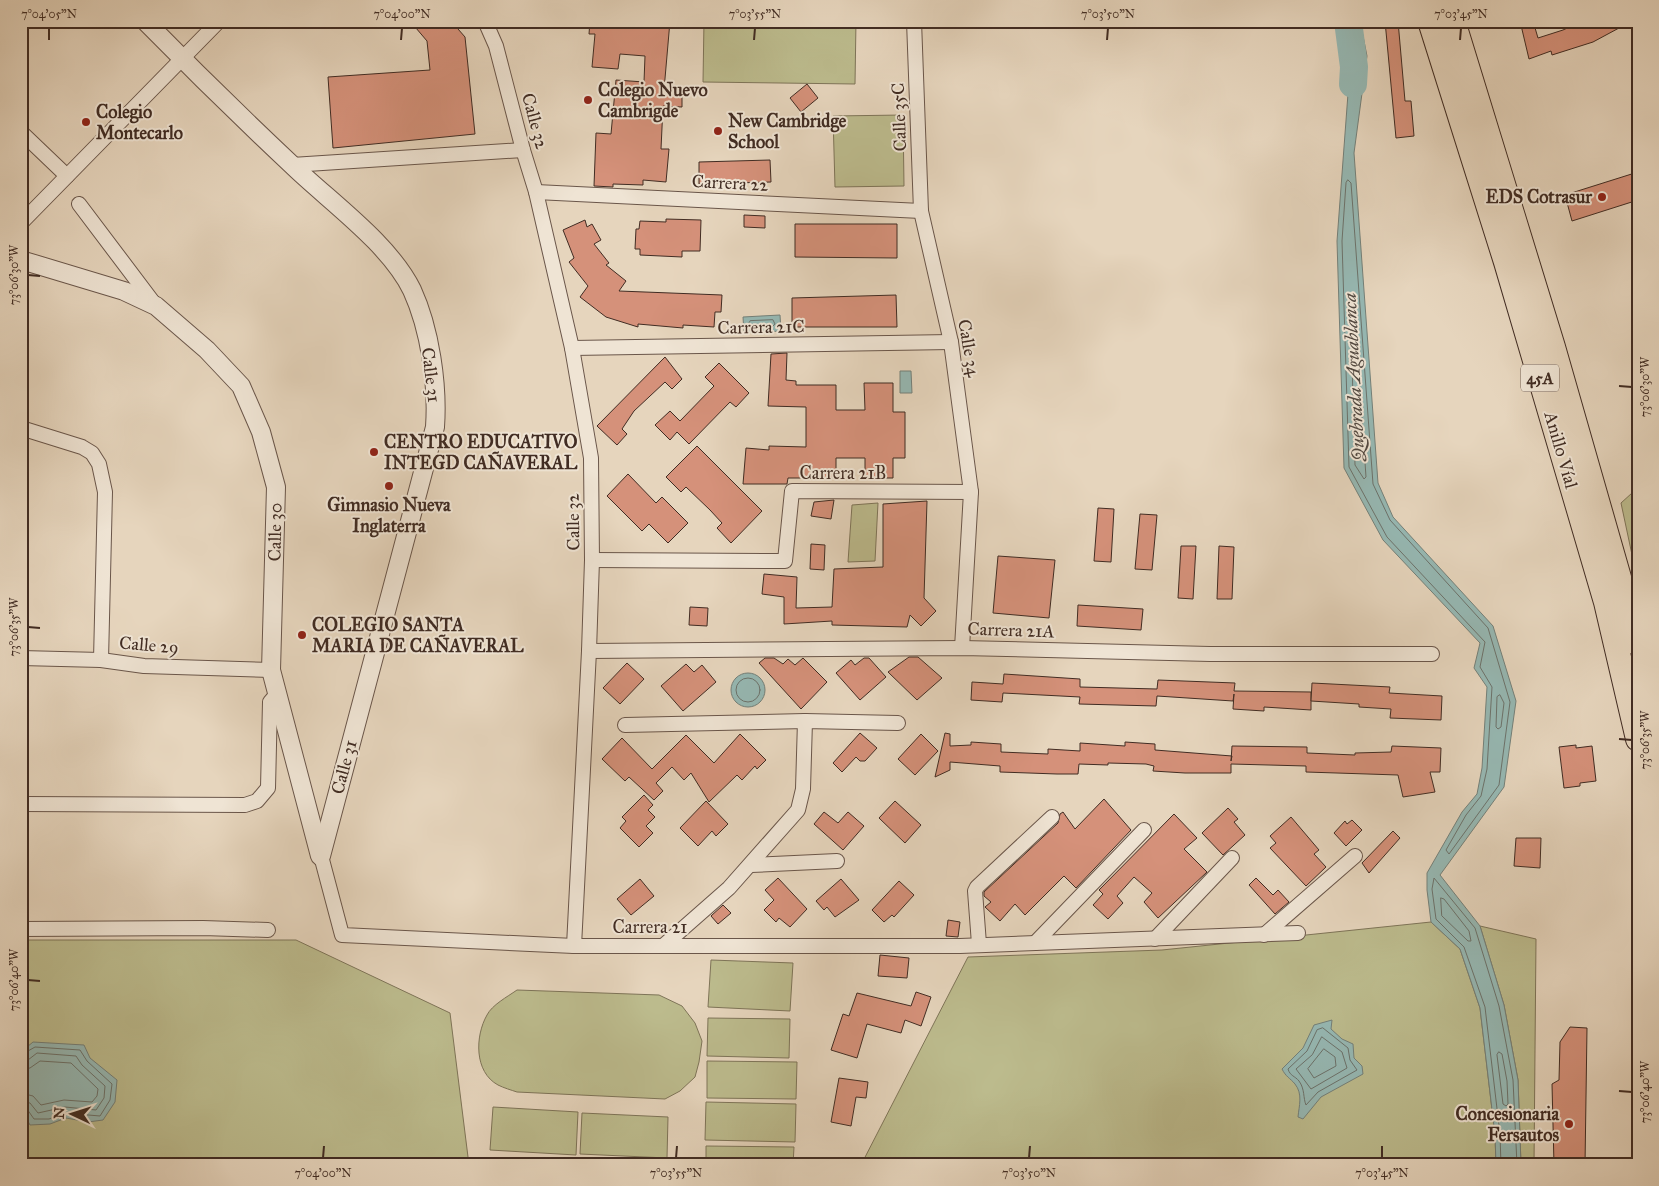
<svg xmlns="http://www.w3.org/2000/svg" width="1659" height="1186" viewBox="0 0 1659 1186" font-family="'IM FELL Great Primer',serif">
  <rect width="100%" height="100%" fill="#e6d5bd"/>
  <filter id="stains"><feTurbulence type="fractalNoise" baseFrequency=".004" numOctaves="4"/><feColorMatrix values="0 0 0 0 .2 0 0 0 0 .09 0 0 0 0 .02 0 0 0 .5 -.17"/></filter>
  <radialGradient id="worn" r=".72"><stop offset=".6" stop-color="#630" stop-opacity="0"/><stop offset="1" stop-color="#630" stop-opacity=".3"/></radialGradient>
  <g fill="#bcbb8d" stroke="#7e7458">
    <path d="M704,21H856L855,84L703,82Z"/>
    <path d="M903,115L904,186L835,187L833,116Z"/>
    <path d="M1632,493L1638,494V583L1621,503Z"/>
    <path d="M878,503L875,561L848,562L852,505Z"/>
    <path d="M1431,922L1460,949L1480,1008L1495,1135L1496,1165H861L968,957L1162,950Z"/>
    <path d="M1480,926L1536,939L1534,1165H1521L1518,1080L1504,1005Z"/>
    <path d="M21,940H296L450,1013L469,1165H21Z"/>
    <path d="M711,960L793,963L790,1011L708,1007Z"/>
    <path d="M517,990L659,995L682,1006L695,1023L702,1041L699,1062L695,1077L680,1091L665,1099L517,1092C511,1090 504,1088 498,1085C474,1072 475,1036 487,1015C492,1005 507,997 517,990Z"/>
    <path d="M708,1018L790,1019L789,1058L707,1056Z"/>
    <path d="M707,1061L797,1062L796,1099L707,1098Z"/>
    <path d="M706,1102L796,1104L795,1142L705,1140Z"/>
    <path d="M493,1107L578,1112L576,1155L490,1150Z"/>
    <path d="M582,1113L668,1117L667,1158L580,1154Z"/>
    <path d="M706,1146L794,1147L793,1165H706Z"/>
    <path d="M490,1158L577,1162L576,1165H490Z"/>
    <path d="M580,1159L668,1163V1165H580Z"/>
  </g>
  <g fill="#96b8b3" stroke="#748079">
    <path d="M1343,21H1360L1367,56L1354,153L1378,483L1393,517L1493,626L1516,701L1504,787L1440,875L1480,926L1504,1005L1518,1080L1521,1165H1496L1495,1135L1480,1008L1460,949L1431,922L1427,890V873L1462,812L1477,794L1482,768L1487,687L1474,668L1480,643L1383,540L1344,468L1337,241L1352,40Z"/>
    <path d="M780,315L781,331L744,333L743,317Z"/>
    <path d="M900,371H911L912,393H900Z"/>
    <circle cx="748" cy="690" r="17"/>
    <path d="M1332,1020L1331,1029L1342,1039L1353,1044L1354,1058L1362,1066L1363,1074L1321,1097L1303,1119L1298,1117C1299,1106 1303,1094 1295,1084C1290,1078 1286,1077 1282,1069L1303,1048L1314,1025Z"/>
    <path d="M33,1042L84,1045L90,1058L117,1080L115,1102L103,1120L88,1122L66,1118L50,1124L30,1125L21,1108V1052Z"/>
  </g>
  <g fill="none" stroke-linecap="round" stroke-linejoin="round">
    <g stroke="#6c726b" stroke-width="1">
      <path d="M1359,49L1362,57L1359,81L1356,83L1354,81L1356,51Z"/>
      <path d="M1348,180L1351,183L1373,484L1390,520L1488,628L1510,702L1499,785L1449,854L1446,850L1466,815L1481,796L1487,769L1492,687L1480,667L1485,642L1387,537L1349,467L1342,241L1346,183Z"/>
      <path d="M773,320L775,324L773,326L750,327L748,325L750,321Z"/>
      <path d="M1353,328L1356,330L1366,477L1364,479L1355,465L1351,330Z"/>
      <circle cx="748" cy="690" r="12"/>
      <path d="M1500,695L1504,703L1501,727L1498,729L1496,727L1497,697Z"/>
      <path d="M1441,898L1444,899L1469,931L1471,941H1468L1442,916Z"/>
      <path d="M1323,1028L1348,1048L1350,1060L1357,1070L1318,1092L1306,1105C1303,1098 1305,1089 1299,1081C1295,1076 1290,1076 1288,1069L1307,1051L1317,1030Z"/>
      <path d="M1322,1037L1342,1052L1347,1068L1311,1089L1296,1069L1312,1055Z"/>
      <path d="M1324,1049L1335,1057L1336,1066L1314,1078L1308,1069Z"/>
      <path d="M1499,1052L1502,1054L1507,1081L1508,1104L1506,1106L1503,1104L1497,1055Z"/>
      <path d="M21,1055L35,1047L80,1050L87,1061L112,1084L110,1100L100,1116L65,1113L49,1119H34L27,1109L21,1107"/>
      <path d="M21,1062L28,1060L37,1053L76,1056L82,1065L105,1086L104,1098L96,1110L65,1107L38,1113L30,1103L21,1101"/>
      <path d="M21,1069L30,1068L40,1061L71,1063L98,1089L97,1096L92,1102L64,1100L41,1105L33,1096L21,1093"/>
      <path d="M1501,1165L1500,1134L1485,1007L1464,947L1436,919L1432,889L1434,878L1475,928L1499,1006L1513,1080L1517,1165"/>
    </g>
    <path stroke="#96b8b3" stroke-width="28" d="M1348,21L1354,67L1353,84"/>
  </g>
  <g fill="#d5917a" stroke="#412c23">
    <path d="M410,21H451L465,37L475,134L333,148L328,77L430,70L427,41Z"/>
    <path d="M590,21H670L664,90L682,91V107L663,106L661,149H669L666,182L643,180V185L613,184V187L594,186L596,133L611,134L616,80L644,82L645,56L620,54L618,69L592,67L595,34H589Z"/>
    <path d="M1385,21H1398L1405,101H1411L1414,136L1396,138Z"/>
    <path d="M1520,21H1533L1538,38L1563,30L1582,21H1632L1593,42L1552,55L1551,51L1529,59Z"/>
    <path d="M807,84L818,98L801,112L790,98Z"/>
    <path d="M770,160L771,182L699,184V162Z"/>
    <path d="M1638,172V200L1572,221L1565,195Z"/>
    <path d="M744,215L765,216V228L744,227Z"/>
    <path d="M666,219L701,220L700,251H682V257L640,255V249H635L636,229H639L640,221L666,222Z"/>
    <path d="M585,220L587,227L592,224L601,240L594,244L609,263L606,265L626,281L619,291L722,295L721,312H715L714,327L683,325V328L638,324V327L606,317L580,297L588,286L569,262L574,258L563,230Z"/>
    <path d="M795,224H897V258L795,257Z"/>
    <path d="M896,295L897,327H792V298Z"/>
    <path d="M787,353L786,380L796,381V385H836V410H865L864,383H893V412H905V458H893V478H865V458H836V478H788L787,484H743L746,448L769,450V446L806,447V407L768,406L771,354Z"/>
    <path d="M665,357L682,379L672,389L665,382L634,411L622,429L627,434L617,445L597,426Z"/>
    <path d="M719,363L749,393L736,407L730,402L689,444L677,432L670,440L655,425L670,411L680,421L714,386L705,377Z"/>
    <path d="M697,446L762,511L731,543L717,528L722,523L710,510L686,487L681,492L666,477Z"/>
    <path d="M628,474L656,503L662,497L688,523L668,543L649,524L642,531L607,496Z"/>
    <path d="M834,500L831,519L811,516L814,502Z"/>
    <path d="M927,501L924,598L936,611L921,626L910,615L907,627L832,625V621L784,624V597L762,594L764,574L797,577L796,608L832,607L834,569L883,567V504Z"/>
    <path d="M1098,508L1114,509L1111,562L1094,561Z"/>
    <path d="M1140,514L1157,515L1152,570L1135,569Z"/>
    <path d="M811,544L825,545L824,570L810,569Z"/>
    <path d="M1181,546H1196L1193,599L1178,598Z"/>
    <path d="M1219,546L1234,547L1232,599H1217Z"/>
    <path d="M998,556L1055,560L1049,618L993,613Z"/>
    <path d="M1078,605L1143,609L1141,630L1077,626Z"/>
    <path d="M690,607L708,608L707,626L689,625Z"/>
    <path d="M909,657H918L942,678L917,700L888,672Z"/>
    <path d="M765,658H774L783,664L788,659L795,665L803,658L827,682L801,709L759,663Z"/>
    <path d="M864,658H869L886,677L860,700L836,673L851,660L855,665Z"/>
    <path d="M627,663L644,679L620,704L603,688Z"/>
    <path d="M686,664L694,672L702,665L716,682L683,711L661,686Z"/>
    <path d="M1004,674L1080,679V687L1157,689L1158,680L1235,683L1234,691L1311,692V710L1264,707V711L1233,709L1234,694L1233,701L1157,696L1156,706L1079,704L1080,697L1003,693L1002,702L971,700L972,682L1003,684Z"/>
    <path d="M1312,683L1390,687L1389,693L1442,696L1441,720L1390,718L1391,709L1359,707V704L1311,701Z"/>
    <path d="M860,733L877,748L865,761H860L856,757L842,772L833,763Z"/>
    <path d="M945,733L950,734V746L971,745V742L1001,744V752L1048,754V749L1080,751V743L1125,746V742L1155,744V750L1232,756L1231,761L1232,746L1307,747V753L1355,755V753L1391,752L1392,746L1441,748L1440,772H1430L1435,792L1403,797L1398,775L1306,772V766L1231,764V773H1185L1153,771L1154,766L1146,764L1108,763V765L1079,764L1078,774H1057L1000,772V766L950,762V770L935,777Z"/>
    <path d="M740,734L766,760L757,769L755,766L742,780L737,775L709,802L691,773L684,780L672,767L656,783L663,791L654,800L629,777L625,781L602,759L622,738L652,769L686,735L714,763Z"/>
    <path d="M921,734L938,751L915,775L898,759Z"/>
    <path d="M1576,745V748L1592,746L1596,781L1580,783V786L1564,788L1559,747Z"/>
    <path d="M644,795L653,805L648,810L655,817L646,826L653,833L639,847L620,828L626,821L622,817Z"/>
    <path d="M1104,799L1131,830L1076,888L1064,876L1025,915L1015,904L1000,921L985,907L991,902L984,896V892L1058,823L1060,814L1063,812L1075,829Z"/>
    <path d="M706,801L728,824L716,836L712,831L698,846L680,828Z"/>
    <path d="M895,801L921,825L905,843L879,818Z"/>
    <path d="M1228,808L1238,819L1234,822L1245,835L1223,855L1202,833Z"/>
    <path d="M824,812L838,823L848,812L864,826L843,850L814,824Z"/>
    <path d="M1174,814L1197,838L1184,849L1207,872L1158,918L1144,902L1152,893L1134,877L1117,896L1123,903L1108,919L1093,905L1103,894L1099,890Z"/>
    <path d="M1291,817L1319,850L1314,854L1326,867L1306,886L1270,848L1276,843L1270,836Z"/>
    <path d="M1352,820L1362,830L1346,846L1334,833L1345,821L1347,824Z"/>
    <path d="M1393,831L1400,838L1369,873L1362,863Z"/>
    <path d="M1516,838H1541L1540,868L1514,866Z"/>
    <path d="M778,878L807,909L790,927L779,918L776,922L764,910L774,900L765,890Z"/>
    <path d="M1256,878L1273,895L1278,890L1289,902L1275,914L1249,885Z"/>
    <path d="M640,879L654,896L631,915L617,899Z"/>
    <path d="M841,879L859,900L835,917L827,907L824,910L816,901Z"/>
    <path d="M899,881L914,895L894,917L892,915L884,922L872,910Z"/>
    <path d="M723,905L731,913L718,924L711,916Z"/>
    <path d="M948,920L960,922L958,937L946,936Z"/>
    <path d="M880,955L909,958L907,978L878,976Z"/>
    <path d="M916,992L931,997L921,1026L905,1020L901,1033L867,1024L857,1058L831,1050L843,1014L849,1016L857,993L911,1006Z"/>
    <path d="M1570,1027L1587,1028L1585,1165H1554L1552,1084L1559,1080L1560,1042Z"/>
    <path d="M839,1078L868,1082L866,1098L856,1097L851,1126L831,1122Z"/>
  </g>
  <g fill="none" stroke-linecap="round" stroke-linejoin="round">
    <g stroke="#6a564a" stroke-width="16">
      <g id="minor">
        <path d="M485,21L496,46L523,150L536,192L572,348L591,458L592,560L589,651L574,946"/>
        <path d="M914,21L921,211L951,342L971,492L962,648"/>
        <path d="M21,132L67,176"/>
        <path d="M292,165L523,150"/>
        <path d="M536,192L921,211"/>
        <path d="M79,204L156,306"/>
        <path d="M21,223L219,21"/>
        <path d="M572,348L951,342"/>
        <path d="M21,428L82,447L92,453L99,464L105,492L101,660"/>
        <path d="M21,521V529"/>
        <path d="M592,560L785,561L792,491L971,492"/>
        <path d="M589,651L962,648L1210,654H1432"/>
        <path d="M21,658L101,660L144,666L271,670"/>
        <path d="M625,725L805,721L898,723"/>
        <path d="M21,804L245,805L257,801L268,788L270,702L276,695"/>
        <path d="M321,856L342,935L574,946H960L1298,933"/>
        <path d="M751,865L837,861"/>
        <path d="M21,929L203,928L268,930"/>
        <path d="M1264,935L1355,856"/>
        <path d="M1155,939L1232,858"/>
        <path d="M1035,943L1144,830"/>
        <path d="M979,944L975,891L977,887L1052,817"/>
        <path d="M663,946L729,888L798,810L803,789L805,721"/>
      </g>
    </g>
    <g stroke="#6a564a" stroke-width="20">
      <g id="tertiary">
        <path d="M145,21C193,70 242,118 292,165C329,201 389,243 412,290C430,329 438,385 435,427L321,856"/>
        <path d="M21,260L124,291L156,306L207,350L241,386L261,432L276,487L271,670L320,856"/>
      </g>
    </g>
    <g stroke="#412c23" stroke-width="26">
      <g id="trunk">
        <path d="M1430,21L1506,262L1606,602L1638,739"/>
        <path d="M1453,21L1553,347L1638,644"/>
      </g>
    </g>
    <use href="#minor" stroke="#efe4d4" stroke-width="14"/>
    <use href="#tertiary" stroke="#efe4d4" stroke-width="18"/>
    <use href="#trunk" stroke="#e6d5bd" stroke-width="24"/>
  </g>
  <path fill="none" stroke="#412c23" stroke-width="2" d="M49,40V28M401,40L402,28M754,40L755,28M1107,40L1108,28M1460,40L1461,28M28,275L40,276M1619,386L1632,387M28,627L40,628M1619,739L1632,740M28,980L40,981M1619,1091L1632,1092M323,1158L324,1146M676,1158L677,1146M1029,1158L1030,1146M1382,1158V1146"/>
  <g fill="#8f2418" stroke="#efe4d4" stroke-width="2">
    <circle cx="588" cy="100" r="5"/>
    <circle cx="86" cy="122" r="5"/>
    <circle cx="718" cy="131" r="5"/>
    <circle cx="1602" cy="197" r="5"/>
    <circle cx="374" cy="452" r="5"/>
    <circle cx="389" cy="486" r="5"/>
    <circle cx="302" cy="635" r="5"/>
    <circle cx="1569" cy="1124" r="5"/>
  </g>
  <g text-anchor="middle" stroke-width="4" stroke-linejoin="round" paint-order="stroke">
    <rect fill="#efe4d4" stroke="#756358" stroke-width="1" x="1521" y="364.5" width="38" height="27" rx="4"/>
    <g font-size="16" font-weight="bold" fill="#412c23">
      <text x="1540" y="384">45A</text>
    </g>
    <g font-size="18" font-weight="bold" fill="#412c23" stroke="#efe4d4" text-anchor="start">
      <text x="598" y="96">Colegio Nuevo<tspan x="598" dy="21">Cambrigde</tspan></text>
      <text x="96" y="118">Colegio<tspan x="96" dy="21">Montecarlo</tspan></text>
      <text x="728" y="127">New Cambridge<tspan x="728" dy="21">School</tspan></text>
      <text x="1592" y="203" text-anchor="end">EDS Cotrasur</text>
      <text x="384" y="448">CENTRO EDUCATIVO<tspan x="384" dy="21">INTEGD CAÑAVERAL</tspan></text>
      <text x="389" y="511" text-anchor="middle">Gimnasio Nueva<tspan x="389" dy="21">Inglaterra</tspan></text>
      <text x="312" y="631">COLEGIO SANTA<tspan x="312" dy="21">MARIA DE CAÑAVERAL</tspan></text>
      <text x="1559" y="1120" text-anchor="end">Concesionaria<tspan x="1559" dy="21">Fersautos</tspan></text>
    </g>
    <g font-size="18" fill="#412c23" stroke="#efe4d4">
      <text transform="translate(899 117) rotate(-92)" y="6">Calle 35C</text>
      <text transform="translate(535 121) rotate(75)" y="6">Calle 32</text>
      <text transform="translate(730 183) rotate(3)" y="6">Carrera 22</text>
      <text transform="translate(761 327) rotate(-1)" y="6">Carrera 21C</text>
      <text transform="translate(969 348) rotate(80)" y="6">Calle 34</text>
      <text transform="translate(431 375) rotate(83)" y="6">Calle 31</text>
      <text transform="translate(1561 450) rotate(74)" y="6">Anillo Víal</text>
      <text x="843" y="479">Carrera 21B</text>
      <text transform="translate(573 522) rotate(-91)" y="6">Calle 32</text>
      <text transform="translate(275 532) rotate(-89)" y="6">Calle 30</text>
      <text transform="translate(1011 630) rotate(2)" y="6">Carrera 21A</text>
      <text transform="translate(149 645) rotate(5)" y="6">Calle 29</text>
      <text transform="translate(344 767) rotate(-75)" y="6">Calle 31</text>
      <text x="650" y="933">Carrera 21</text>
    </g>
    <g font-size="19" font-style="italic" fill="#524840" stroke="#efe4d4">
      <text transform="translate(1353 377) rotate(-93)" y="7">Quebrada Aguablanca</text>
    </g>
  </g>
  <rect width="1659" height="1186" fill="none" stroke="#e6d5bd" stroke-width="55"/>
  <g transform="translate(72 1114) rotate(274)" stroke="#efe4d4" stroke-width="4" paint-order="stroke">
  <path d="M0-4L9 19L0 12L-9 19Z" fill="#412c23"/>
  <text y="-8" font-size="14" font-weight="bold" text-anchor="middle" fill="#412c23">N</text>
  </g>
  <rect x="28" y="28" width="1604" height="1130" fill="none" stroke="#412c23" stroke-width="2"/>
  <g font-size="12" text-anchor="middle" fill="#412c23">
    <text x="49" y="18">7°04'05"N</text>
    <text x="402" y="18">7°04'00"N</text>
    <text x="755" y="18">7°03'55"N</text>
    <text x="1108" y="18">7°03'50"N</text>
    <text x="1461" y="18">7°03'45"N</text>
    <text transform="translate(14 275) rotate(-90)" y="4">73°06'30"W</text>
    <text transform="translate(1645 387) rotate(-90)" y="4">73°06'30"W</text>
    <text transform="translate(14 627) rotate(-90)" y="4">73°06'35"W</text>
    <text transform="translate(1645 740) rotate(-90)" y="4">73°06'35"W</text>
    <text transform="translate(14 980) rotate(-90)" y="4">73°06'40"W</text>
    <text transform="translate(1645 1092) rotate(-90)" y="4">73°06'40"W</text>
    <text x="323" y="1177">7°04'00"N</text>
    <text x="676" y="1177">7°03'55"N</text>
    <text x="1029" y="1177">7°03'50"N</text>
    <text x="1382" y="1177">7°03'45"N</text>
  </g>
  <rect width="100%" height="100%" filter="url(#stains)"/>
  <rect width="100%" height="100%" fill="url(#worn)"/>
</svg>
